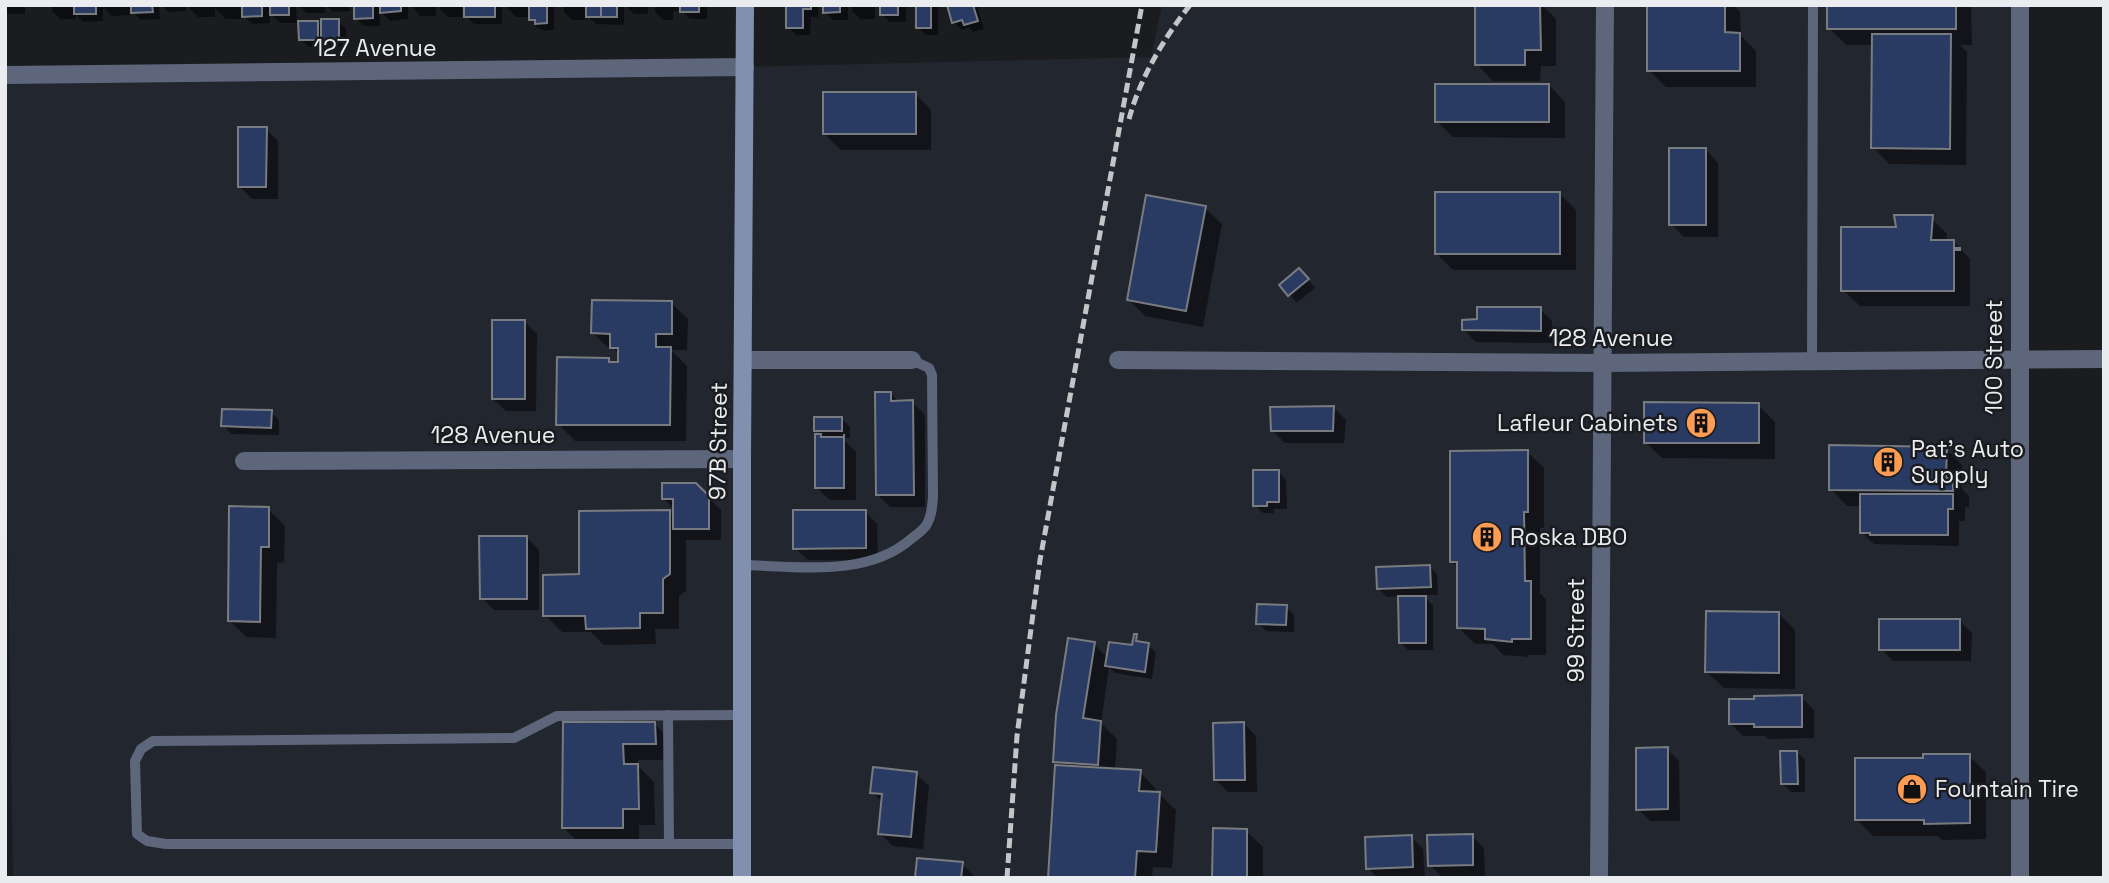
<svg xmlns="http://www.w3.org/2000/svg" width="2109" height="883" viewBox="0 0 2109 883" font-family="'Space Grotesk',sans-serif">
  <rect width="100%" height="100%" fill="#1a1c20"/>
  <path fill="#22262f" d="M1162,5H2020V878H13L5,345V75L745,67L1151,57Z"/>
  <g fill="#0007">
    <path d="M5,5H25V14H7V31Z"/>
    <path d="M52,5H159L160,19L141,20L131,10V15L112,16L103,7V21L83,22L76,14V19H60L52,11Z"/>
    <path d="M162,5H186V11L168,12Z"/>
    <path d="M190,5H296L297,23H317L323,29L338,21L346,29L347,47H331L325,41V47H309L300,39V23H280L270,13V23L252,24L242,14L243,19H226L215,8V17H198L190,9Z"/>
    <path d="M299,5H325V13H306Z"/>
    <path d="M326,5H350V11L333,12Z"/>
    <path d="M356,5H408V19L390,21L380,11V26H364L356,18Z"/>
    <path d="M412,5H436V16H420Z"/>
    <path d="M440,5H462V17H448L440,9Z"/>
    <path d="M466,5H502V24H474L466,16Z"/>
    <path d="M508,5H554V30L545,31L538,28L530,17H516L508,9Z"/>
    <path d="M564,5H624V25L596,24L586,15V20H572L564,12Z"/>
    <path d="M625,5H648V14H634Z"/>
    <path d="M655,5H678V11H673V20H663L655,12Z"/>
    <path d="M682,5H707V19H690L682,11Z"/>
    <path d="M788,5H819L818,17H811L810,35H796L788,27Z"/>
    <path d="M825,5H848V20H833L825,12Z"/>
    <path d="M852,5H875V19H860L852,11Z"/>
    <path d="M881,5H906V22H890L881,14Z"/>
    <path d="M917,5L938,7V35H926L918,27Z"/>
    <path d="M948,5H977L984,29L973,32L969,28L962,30L954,22Z"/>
    <path d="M1477,5H1542L1556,19V66H1541L1540,81H1493L1477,64Z"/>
    <path d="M1649,5H1733L1740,12L1741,36L1756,51V87H1666L1649,70Z"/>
    <path d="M1829,5H1971L1972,45H1960L1967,52L1966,165L1889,164L1873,147L1874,45H1846L1829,28Z"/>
    <path d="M1549,85L1565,102V138L1453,137L1436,121Z"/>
    <path d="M915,93L931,110V150H841L824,134Z"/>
    <path d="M266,129L278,141V199H252L239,186Z"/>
    <path d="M1706,150L1718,163V237H1684L1671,224Z"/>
    <path d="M1560,194L1576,210V270H1453L1437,254Z"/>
    <path d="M1205,208L1222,224L1203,327L1145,316L1128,299Z"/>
    <path d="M1930,217L1947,234V242H1954L1970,259V306H1860L1843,290L1898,229Z"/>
    <path d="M1307,278L1315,288L1297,303L1281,285Z"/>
    <path d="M671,303L688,319L687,350H671L687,366L686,441H575L558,424L608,360L612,364H619L620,355L614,349H610L593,333Z"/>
    <path d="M1540,309L1552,321V343L1476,342L1463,329Z"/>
    <path d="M524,321L537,334L536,411H506L493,399Z"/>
    <path d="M891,394L899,402H912L925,415V507H890L877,494Z"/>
    <path d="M1758,405L1775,422V459L1662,458L1645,442Z"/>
    <path d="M1334,408L1346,420L1344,443H1285L1272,430Z"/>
    <path d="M271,412L279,420V435L231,434L223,425Z"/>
    <path d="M842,419L850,427V438H842L856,452V500H830L817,488V435H821L816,430Z"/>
    <path d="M1946,449L1962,465V489L1969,496V507H1965V521H1959V546L1874,544L1862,532V506H1847L1831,489Z"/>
    <path d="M1527,452L1544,468V528H1540V593L1546,599V655H1528V657L1503,655L1493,644H1475L1459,628V568L1452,561Z"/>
    <path d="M1278,471L1286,480L1287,509H1274V513H1263L1255,505Z"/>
    <path d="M695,485L721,510V540H686V591L679,596V629H655L656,644L604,645L591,632H562L545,615L581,575L670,512L675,517V510L664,499Z"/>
    <path d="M268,509L285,526L284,562L277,563L276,638L246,637L230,621Z"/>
    <path d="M865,511L877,524L878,560H808L795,548Z"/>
    <path d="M526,537L539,550V610H494L482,598Z"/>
    <path d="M1429,566L1437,574L1438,595H1423L1433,606V650H1408L1400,642V596L1387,597L1379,589Z"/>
    <path d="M1286,607L1294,615V632L1266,631L1258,623Z"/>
    <path d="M1779,614L1795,630V689L1724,688L1707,672Z"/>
    <path d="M1959,620L1972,633L1971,661H1893L1881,649Z"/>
    <path d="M1094,644L1108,658L1134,647L1148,645L1156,653L1152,679L1115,673L1109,667L1101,723L1117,739L1115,770L1140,772L1156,789V794H1159L1176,810L1172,868L1153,867L1152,878H1050L1060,766L1054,761Z"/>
    <path d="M1801,697L1814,710V738L1768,739L1765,736H1743L1731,724Z"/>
    <path d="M564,724H655L671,741V760H638L639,767L654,782L655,825H639V844H580L564,828Z"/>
    <path d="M1244,724L1256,736L1257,792H1228L1216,780Z"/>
    <path d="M1667,749L1679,761L1680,821H1650L1638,809Z"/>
    <path d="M1797,752L1805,760V792H1791L1783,784Z"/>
    <path d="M1969,756L1986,772V839L1942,840L1938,836H1873L1857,820L1925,760Z"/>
    <path d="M916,774L929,786L923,849L893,846L880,834L883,803L872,792Z"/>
    <path d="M1246,831L1263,847V878H1214Z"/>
    <path d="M1472,836L1484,848L1485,877H1442L1430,865Z"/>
    <path d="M1411,837L1423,849L1425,878H1377L1368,868Z"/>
    <path d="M962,864L976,878H917Z"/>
  </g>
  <g fill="#2a3b63" stroke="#787b7f" stroke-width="2">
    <rect x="74" y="5" width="22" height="9"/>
    <path d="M131,5H152L153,12L131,13Z"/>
    <path d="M242,5H262V16L242,17Z"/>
    <rect x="270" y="5" width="19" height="10"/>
    <path d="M354,5H373V18L354,19Z"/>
    <path d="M380,5H401V11L380,13Z"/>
    <rect x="464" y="5" width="31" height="12"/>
    <path d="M529,5H547V23L535,24V20H529Z"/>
    <rect x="586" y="5" width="15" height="12"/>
    <rect x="601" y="5" width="16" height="12"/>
    <rect x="680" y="5" width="19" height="7"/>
    <path d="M786,5H811V9H803V28H786Z"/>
    <path d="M823,5H840V12L823,13Z"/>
    <rect x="880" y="5" width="18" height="10"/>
    <rect x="916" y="5" width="15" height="23"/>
    <path d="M947,5H973L978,21L964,25L962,20L952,23Z"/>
    <path d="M1475,5H1540L1541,50H1525V65H1475Z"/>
    <path d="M1647,5H1725V32L1740,33V71H1647Z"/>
    <rect x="1827" y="5" width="129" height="24"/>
    <rect x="321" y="19" width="18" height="21"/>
    <path d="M298,21H318V40H299Z"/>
    <path d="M1872,34H1951L1950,149L1871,148Z"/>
    <rect x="1435" y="84" width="114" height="38"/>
    <rect x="823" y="92" width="93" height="42"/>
    <path d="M238,127H267L266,187H238Z"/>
    <rect x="1669" y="148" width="37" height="77"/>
    <rect x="1435" y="192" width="125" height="62"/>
    <path d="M1146,195L1206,206L1186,311L1127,300Z"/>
    <path d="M1894,215H1933L1931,240H1954V248H1960V250H1954V291H1841V227H1896Z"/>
    <path d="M1299,268L1309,279L1288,296L1279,285Z"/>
    <path d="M592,300L672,301V334H656V347H671L670,425H556L557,357L609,358V362H618V348H610V334L591,333Z"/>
    <path d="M1477,307H1541V331L1462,330V320L1477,319Z"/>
    <rect x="492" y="320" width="33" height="79"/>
    <path d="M875,392H891V401L913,400L914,495H876Z"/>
    <path d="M1644,402L1759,403V443H1644Z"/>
    <path d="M1334,406L1333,431H1271L1270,407Z"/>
    <path d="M222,409L272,410L271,428L221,426Z"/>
    <rect x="814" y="417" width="28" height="14"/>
    <path d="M815,434H821V437H844V434V488H815Z"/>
    <path d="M1829,445L1947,447L1946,478H1953V491L1829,490Z"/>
    <path d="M1528,450V512H1524L1525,581H1531V639H1512V642L1485,639V629L1457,628V562H1450V451Z"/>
    <path d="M1253,470H1279V502H1267V506H1253Z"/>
    <path d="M662,483H696L709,496V529H673V499H662Z"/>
    <path d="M1860,494H1953V509H1948V535H1870V533H1860Z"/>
    <path d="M229,506L269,507V547H261L260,622L228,621Z"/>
    <path d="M670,510V574L663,579V613H640V628L586,629L585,616H543V575L579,574V511Z"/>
    <path d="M793,510H866V548L793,549Z"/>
    <path d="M479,536H527V599H480Z"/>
    <path d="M1430,565L1431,587L1377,589L1376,567Z"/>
    <path d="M1398,596H1426V643H1399Z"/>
    <path d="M1257,604L1287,605L1286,625L1256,624Z"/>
    <path d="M1706,611L1779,612V673L1705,672Z"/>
    <rect x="1879" y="619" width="81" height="31"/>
    <path d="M1134,634H1137L1136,641L1149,643L1145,672L1105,666L1109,642L1132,645Z"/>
    <path d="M1068,638L1095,642L1083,718L1101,721L1098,765L1053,762L1056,715Z"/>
    <path d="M1802,695V727H1754V724H1729V699H1754V696Z"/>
    <path d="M563,722H655L656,744H623L624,764H638L639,809H623V828H562Z"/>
    <path d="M1244,722L1245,780H1214L1213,723Z"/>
    <path d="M1668,747V809L1636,810V748Z"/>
    <path d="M1780,751H1797L1798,784H1781Z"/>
    <path d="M1923,754H1970V823L1924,824V820H1855V758H1923Z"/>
    <path d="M1055,765L1141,770L1139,791L1160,792L1156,852L1137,851L1135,878H1048Z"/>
    <path d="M873,767L917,772L911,837L878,834L882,794L870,793Z"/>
    <path d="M1213,828L1247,829V878H1212Z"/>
    <path d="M1473,834V865L1428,866L1427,835Z"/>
    <path d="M1412,835L1413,867L1366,869L1365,837Z"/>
    <path d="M917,858L963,862L961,878H915Z"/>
  </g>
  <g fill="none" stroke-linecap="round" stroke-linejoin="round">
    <g stroke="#5d667a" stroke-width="10">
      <path d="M1812,362L1813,5"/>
      <path d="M742,565C797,566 866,578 911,539C917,534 924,530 927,524C932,515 932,507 933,497L932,375L929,368L912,360"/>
      <path d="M668,715L669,844"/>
      <path d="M742,715L557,716L514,738L153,741L141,749L135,761L137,834L147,841L166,844H742"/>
    </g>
    <g stroke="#5d667a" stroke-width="18">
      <path d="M2020,5V878"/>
      <path d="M5,75L745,67"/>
      <path d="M743,360H912"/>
      <path d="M1118,360L1602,363L2104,359"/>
      <path d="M244,461L742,459"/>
      <path d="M1599,878L1605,5"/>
    </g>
    <path stroke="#8290b0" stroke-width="18" d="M742,878V459L745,5"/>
    <g stroke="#c4c5c8" stroke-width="5" stroke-dasharray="10 5" stroke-linecap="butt">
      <path d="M1129,119C1140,78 1164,38 1190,5"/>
      <path d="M1007,878L1017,736L1040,560L1142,5"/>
    </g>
  </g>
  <defs>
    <g id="building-disc" transform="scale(1.575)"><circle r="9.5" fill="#fc9d53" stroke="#1a1c20"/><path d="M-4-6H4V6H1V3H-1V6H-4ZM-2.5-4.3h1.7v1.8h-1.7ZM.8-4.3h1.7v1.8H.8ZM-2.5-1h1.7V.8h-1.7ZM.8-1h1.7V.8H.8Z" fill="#111"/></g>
    <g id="shop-disc" transform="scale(1.575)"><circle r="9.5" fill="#fc9d53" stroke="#1a1c20"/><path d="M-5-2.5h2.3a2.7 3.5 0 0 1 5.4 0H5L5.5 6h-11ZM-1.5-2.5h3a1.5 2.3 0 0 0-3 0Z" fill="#111"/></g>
  </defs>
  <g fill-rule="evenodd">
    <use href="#building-disc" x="1701" y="423"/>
    <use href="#building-disc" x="1888" y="462"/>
    <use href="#building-disc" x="1487" y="537"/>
    <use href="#shop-disc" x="1912" y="789"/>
  </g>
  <g text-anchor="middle" stroke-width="5" stroke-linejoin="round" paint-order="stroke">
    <g font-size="23" fill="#ebecef" stroke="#1a1c20">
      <text x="375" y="56">127 Avenue</text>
      <text x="1611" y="346">128 Avenue</text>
      <text transform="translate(1994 357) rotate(-90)" y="8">100 Street</text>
      <text x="493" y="443">128 Avenue</text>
      <text transform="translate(718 441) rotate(-89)" y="8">97B Street</text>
      <text transform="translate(1576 630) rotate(-90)" y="8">99 Street</text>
    </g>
    <g font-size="23" fill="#ebecef" stroke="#1a1c20" text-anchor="start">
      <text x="1678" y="431" text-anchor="end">Lafleur Cabinets</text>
      <text x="1911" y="457">Pat's Auto<tspan x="1911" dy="26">Supply</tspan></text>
      <text x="1510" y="545">Roska DBO</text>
      <text x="1935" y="797">Fountain Tire</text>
    </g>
  </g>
  <rect width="2109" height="883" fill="none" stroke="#ebecef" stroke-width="14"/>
</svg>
